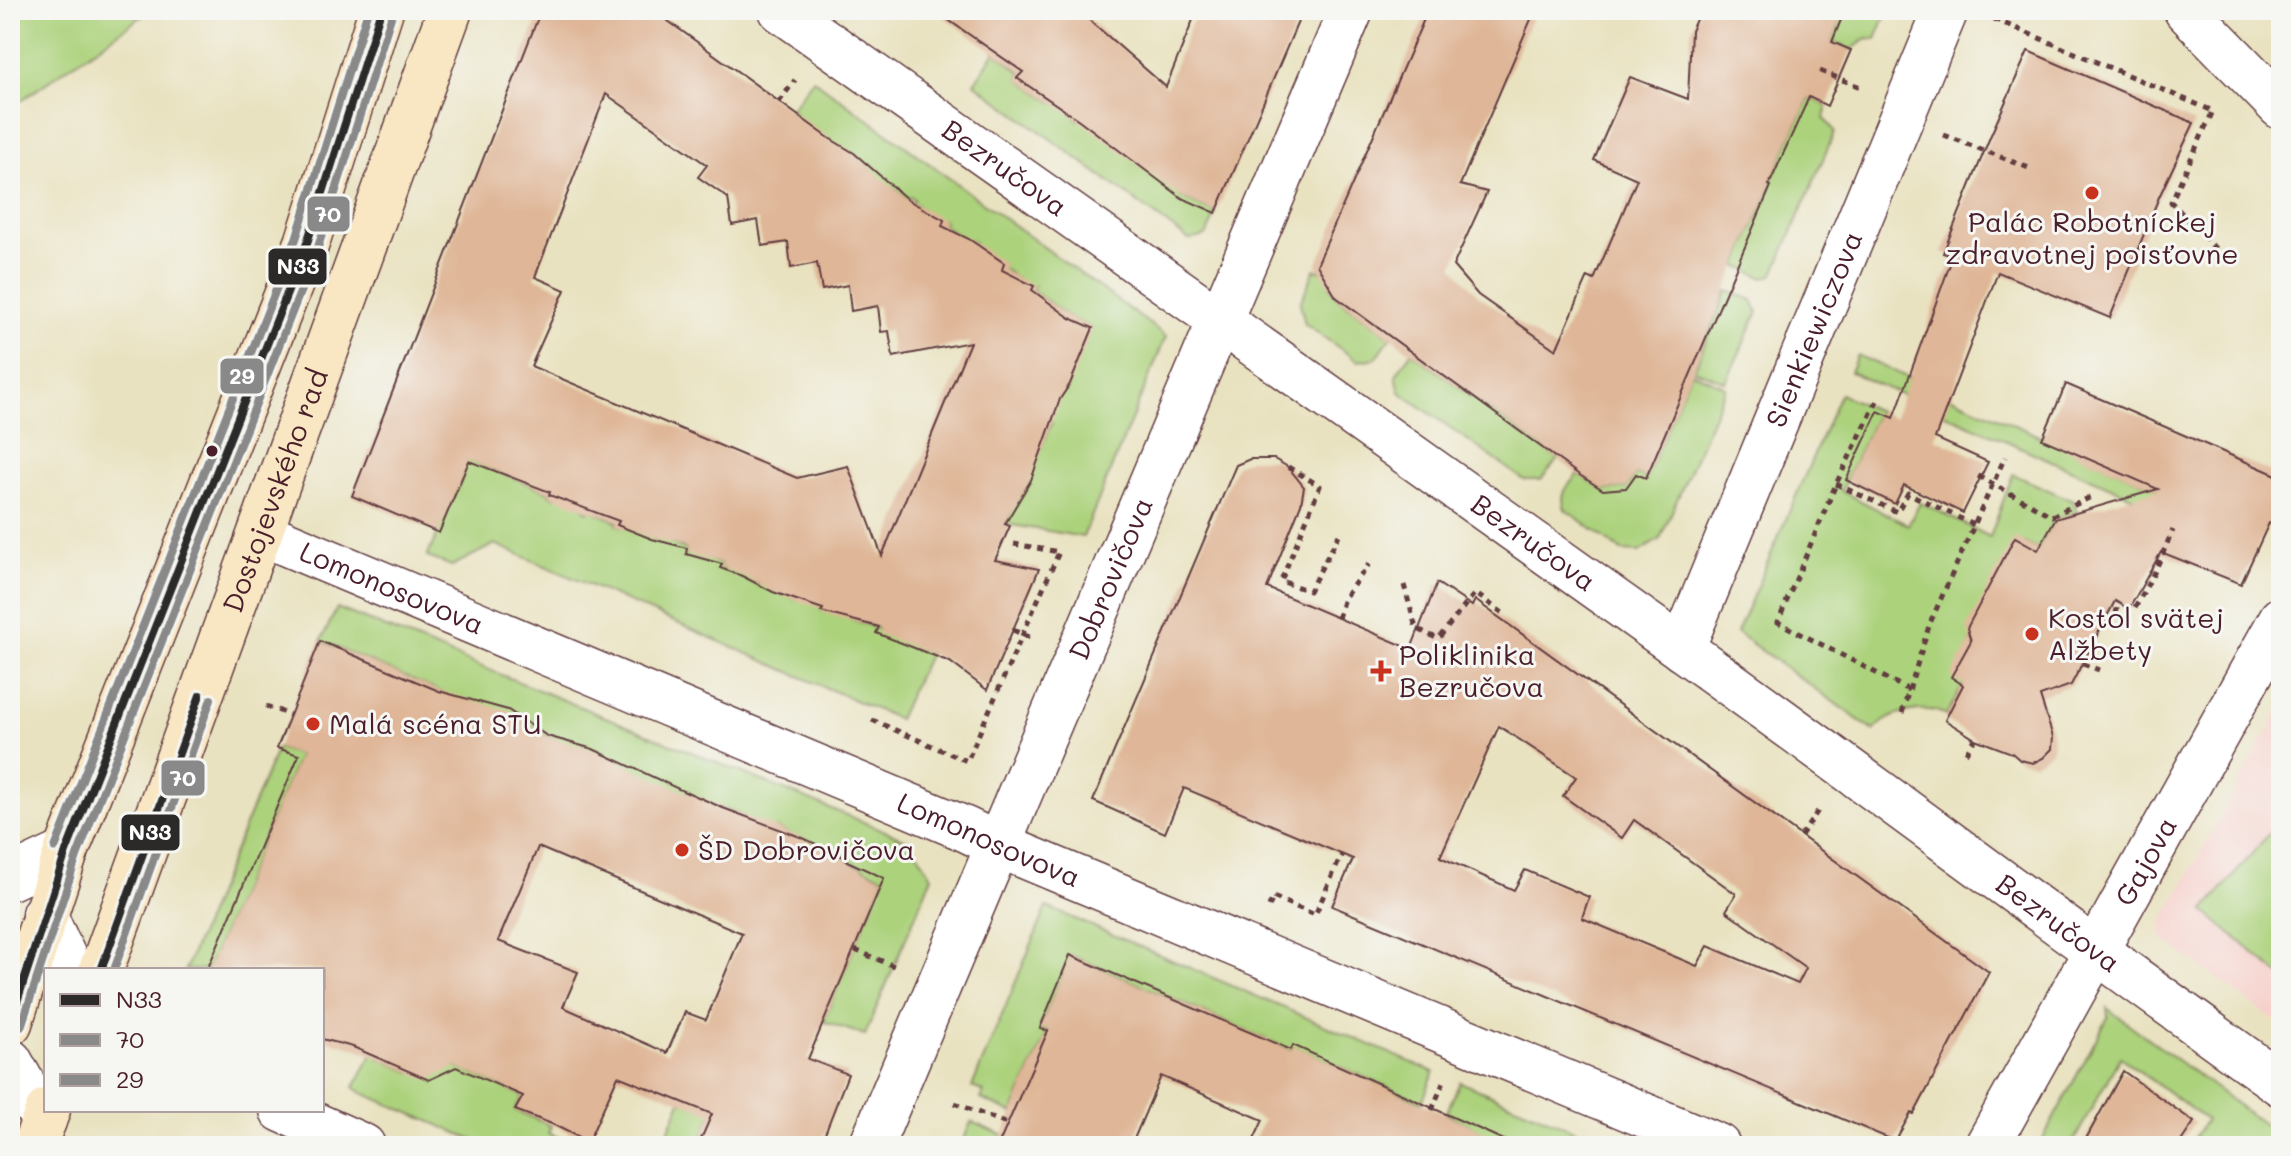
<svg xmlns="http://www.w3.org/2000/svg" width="2291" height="1156" viewBox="0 0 2291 1156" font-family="Mali,sans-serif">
  <rect width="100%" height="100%" fill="#f6f6f2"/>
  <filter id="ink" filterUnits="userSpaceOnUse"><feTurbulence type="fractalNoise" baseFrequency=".0125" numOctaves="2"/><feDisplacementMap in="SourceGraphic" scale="16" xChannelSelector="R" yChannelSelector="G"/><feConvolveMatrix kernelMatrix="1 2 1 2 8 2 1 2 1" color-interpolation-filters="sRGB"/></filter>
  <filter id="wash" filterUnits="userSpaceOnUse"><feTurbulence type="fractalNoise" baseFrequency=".006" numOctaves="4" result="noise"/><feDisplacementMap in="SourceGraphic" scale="32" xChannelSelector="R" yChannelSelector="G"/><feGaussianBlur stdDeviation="1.8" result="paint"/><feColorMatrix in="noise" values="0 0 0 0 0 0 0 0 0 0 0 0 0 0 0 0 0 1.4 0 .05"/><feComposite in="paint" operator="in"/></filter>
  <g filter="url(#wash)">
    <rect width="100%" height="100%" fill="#e9e2c0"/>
    <path fill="#f7d0cb" d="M2281,707V1025L2164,940L2161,931L2163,921Z"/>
    <g fill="#acd27c" stroke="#7b7854" stroke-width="2">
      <path d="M10,10H151L10,108Z"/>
      <path d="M1845,10H1888L1876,39L1867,38L1851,50L1832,41Z"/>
      <path d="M995,52L1022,73L1018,78L1051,101L1076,112L1075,118L1079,120L1084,116L1175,190L1182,198L1216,213L1206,236L1189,240L974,83Z"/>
      <path d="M813,79L1166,336L1083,537L1006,524L1019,494L1022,496L1024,492L1050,427L1052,423L1049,422L1062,392L1066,390L1092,328L1070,318L1032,290L1034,286L1029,287L972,246L974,242L970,240L967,242L943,224L944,220L941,219L939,221L912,202L914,199L911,197L909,199L792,116L794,112L790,110Z"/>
      <path d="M1811,98L1827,106L1824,119L1835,131L1774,274L1764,278L1737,266L1771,186L1769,185L1808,99Z"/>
      <path d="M1315,269L1330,274L1329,285L1336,297L1391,337L1376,358L1358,361L1305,324L1300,303Z"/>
      <path d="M1727,291L1753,300L1758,312L1726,382L1694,370Z"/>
      <path d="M1411,352L1558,459L1541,480H1524L1400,392L1396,375Z"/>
      <path d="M1857,355L2170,494L2163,510L1850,372Z"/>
      <path d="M1691,372L1726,387L1660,539L1639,552L1622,551L1565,509C1559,493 1568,486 1578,474L1604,490L1626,488L1636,474L1646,478Z"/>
      <path d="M1840,394L1878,411L1841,491L1908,525L1920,502L1990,537L2013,474L2073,501L2077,512L2055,519L2038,550L2025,543L1971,641L1963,685L1946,716C1929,702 1886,713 1874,731L1737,633Z"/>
      <path d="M443,450L549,492V495L554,497L557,495L585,507L584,509L588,512L590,509L618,522L617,525L652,535L653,539L655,540L657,537L687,550V554L691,551L722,565L721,569L725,570L727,567L757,580L755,583L758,585L761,581L795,599L796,596L823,608L822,611H830L878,629L929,653L898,719L495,544L452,566L427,557L464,473Z"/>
      <path d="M337,608L910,841L932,876L865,1035L825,1022V1018L884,877L847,861L846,858L842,856L776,828H771L729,810L726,809L724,811L691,796L692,794L688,792L687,794L538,732L536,728L457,699L321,641Z"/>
      <path d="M277,748L299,755L207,970H185Z"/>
      <path d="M2281,819V976L2204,911Z"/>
      <path d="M1047,907L1434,1072L1422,1102L1293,1046L1291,1050L1071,955L1040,1027L1048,1031L1012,1113L981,1099L984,1092L972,1087Z"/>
      <path d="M2107,1008L2281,1137V1146H2188L2206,1120L2120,1057L2071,1146H2039L2108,1017Z"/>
      <path d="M373,1053L379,1054V1058L413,1073L448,1063L523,1096L515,1110L551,1126L548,1133L573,1144L577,1137L588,1142L586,1146H488L362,1093L354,1087Z"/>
      <path d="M1460,1082L1612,1146H1522L1508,1140L1505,1144L1446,1113Z"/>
      <path d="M681,1101L715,1109L698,1146H662Z"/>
      <path d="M971,1122L1003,1135L998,1146H961Z"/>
    </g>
    <g id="blocks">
      <g fill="#dfb697" fill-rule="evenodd">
        <path d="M541,10H653L829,138L854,153L908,200L944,220L942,226L969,239L1004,263L1002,270L1034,286L1032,290L1070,318L1093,328L1070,384L1060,399L1031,480L1005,524L1010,526L995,560L1039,569L987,690L950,662L876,633L879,627L821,612L823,609L773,592L742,576L720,568L722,564L686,554L687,548L652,539L617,525L619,521L549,495L550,492L469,461L439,533L352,496ZM606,94L707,165L698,177L728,198L732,225L758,220L762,246L788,242L791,268L817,263L822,290L848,285L851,311L878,306L881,332L889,331L893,357L970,342L882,556L848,466L797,478L531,366L565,290L535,277Z"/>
        <path d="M934,10H1078L1166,87L1197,10H1303L1216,213L1182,198L1079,120L1017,78L1023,72Z"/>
        <path d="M1428,10H1535L1460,185L1487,192L1453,266L1478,295L1556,350L1588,277L1594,280L1637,179L1594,160L1630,77L1688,99L1691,31L1700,10H1845L1832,42L1851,50L1827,106L1809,97L1769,185L1771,186L1646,478L1636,474L1626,488L1603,490L1578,474L1336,297L1317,265Z"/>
        <path d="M2028,51L2194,123L2159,197L2110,318L1998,272L1935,438L1988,462L1963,513L1904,485L1895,504L1846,480L1878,411L1894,418L1953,256L1943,253L1990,137Z"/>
        <path d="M2066,384L2281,477V529L2269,523L2241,584L2161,552L2129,609L2115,601L2071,685L2040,696L2053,737L2052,749L2043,758L2033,763L2020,760L2012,753L1975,739L1945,720L1963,685L1951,677L1971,641L1967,628L2015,537L2038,550L2055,519L2158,489L2042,439Z"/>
        <path d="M1250,459H1274L1288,467L1304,487L1301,504L1267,588L1411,649L1437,583L1472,606L1475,600L1989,972L1914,1114L1911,1113L1895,1141L1332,906L1353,859L1184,788L1165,833L1093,801L1236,465ZM1499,726L1576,777L1563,796L1622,838L1634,820L1736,894L1726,911L1806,968L1798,984L1708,946L1697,966L1582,918L1589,897L1525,870L1514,890L1440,857Z"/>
        <path d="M320,641L439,691L508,710L547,736L593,749L687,793V792L723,808L803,838L846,858L847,861L884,878L808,1059L848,1074L820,1146H698L712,1114L618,1076L588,1142L552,1124L515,1110L523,1096L456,1067L429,1080L353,1047L322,1039V970H207L299,755L277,748ZM538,847L742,933L706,1020L685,1012L667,1053L563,1007L578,972L498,941Z"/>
        <path d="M1070,955L1291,1050L1293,1045L1517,1146H1251L1263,1120L1161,1076L1131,1146H998L1048,1031L1040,1028Z"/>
        <path d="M2123,1071L2194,1122L2178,1146H2082Z"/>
      </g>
    </g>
  </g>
  <g filter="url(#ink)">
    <use href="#blocks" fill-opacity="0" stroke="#623c41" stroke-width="2"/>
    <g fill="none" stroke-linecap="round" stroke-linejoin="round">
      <g stroke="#623c41" stroke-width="47">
        <g id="street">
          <path id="s1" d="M781,10C1081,222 1382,434 1681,648C1882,792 2079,941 2281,1084"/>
          <path d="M2186,10L2281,107"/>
          <path id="s2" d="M261,533L965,829L998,845L1718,1146"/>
          <path id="s3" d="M1682,649L1946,10"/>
          <path d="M10,878L66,852"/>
          <path d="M44,914L70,970"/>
          <path d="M10,1061L44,1121"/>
          <path d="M282,1110L363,1146"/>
          <path id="s4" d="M871,1146L1351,10"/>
          <path id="s5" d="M1987,1146L2281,619"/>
        </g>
      </g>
      <g stroke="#623c41" stroke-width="47">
        <g id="secondary">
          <path id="s6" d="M101,970L450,10"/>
          <path d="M10,1023L66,852L307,243L381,10"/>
          <path d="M34,1146L48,1110"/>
        </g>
      </g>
      <g stroke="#623c41" stroke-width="5" stroke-dasharray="6 6" stroke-linecap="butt">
        <path d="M1994,19L2213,111L2171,202L2228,262"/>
        <path d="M1820,71L1863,88"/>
        <path d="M779,102L795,80"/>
        <path d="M1944,135L2029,168"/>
        <path d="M1877,401L1836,484L1778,622L1909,690"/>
        <path d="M1288,467L1320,486L1281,581L1309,591L1339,535"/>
        <path d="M1978,476L2052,516L2093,496"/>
        <path d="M1836,484L1897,512L1908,493L1974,525"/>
        <path d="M1404,585L1416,628L1438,639L1475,593L1504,614"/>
        <path d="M2135,608L2156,569L2173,530"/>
        <path d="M2116,614L2118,603"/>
        <path d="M1338,618L1344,598L1369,564"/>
        <path d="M1013,630L1034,639"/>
        <path d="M2083,664L2099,670"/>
        <path d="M266,706L290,715"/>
        <path d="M1902,713L1930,623L2005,457"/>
        <path d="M872,720L967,761L1059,552L1014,544"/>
        <path d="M1966,753L1975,739"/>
        <path d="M1801,836L1819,809"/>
        <path d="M1269,907L1273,897L1315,915L1342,854"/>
        <path d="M855,950L894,966"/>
        <path d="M955,1103L1007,1124"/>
        <path d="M1432,1110L1444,1081"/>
      </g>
      <use href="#street" stroke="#fff" stroke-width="44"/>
      <use href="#secondary" stroke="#f9e7c3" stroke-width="44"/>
      <g stroke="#f6f6f2" stroke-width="14">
        <g id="bus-1">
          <path d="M101,970L200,695"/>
          <path d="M10,1023L66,852L307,243L381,10"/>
        </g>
      </g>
      <g stroke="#f6f6f2" stroke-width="14">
        <g id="bus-2">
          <path d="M114,970L211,699"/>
          <path d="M21,1027L77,856L318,247L392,14"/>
        </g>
      </g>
      <g stroke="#f6f6f2" stroke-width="14">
        <path id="bus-3" d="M55,848L296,239L368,10"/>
      </g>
      <use href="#bus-1" stroke="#2b2a29" stroke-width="8"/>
      <use href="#bus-2" stroke="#898989" stroke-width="8"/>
      <use href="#bus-3" stroke="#898989" stroke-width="8"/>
    </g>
  </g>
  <g fill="#c8321e" stroke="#f6f6f2" stroke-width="3">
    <circle cx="2092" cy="193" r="8"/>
    <circle cx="2032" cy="634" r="8"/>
    <path d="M1377 659h8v8h8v8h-8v8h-8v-8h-8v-8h8z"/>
    <circle cx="313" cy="724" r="8"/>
    <circle cx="682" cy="850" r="8"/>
  </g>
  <circle fill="#4a1f2b" stroke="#f6f6f2" stroke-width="3" cx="212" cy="451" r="7"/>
  <g text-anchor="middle" stroke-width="6" stroke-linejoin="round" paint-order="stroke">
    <g font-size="28" fill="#4a1f2b" stroke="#f6f6f2">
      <text dy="10" stroke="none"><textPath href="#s1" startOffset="274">Bezručova</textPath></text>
      <text dy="10" stroke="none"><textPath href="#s3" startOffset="346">Sienkiewiczova</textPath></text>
      <text dy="10" stroke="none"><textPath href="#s6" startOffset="510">Dostojevského rad</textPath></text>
      <text dy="10" stroke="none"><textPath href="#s1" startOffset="922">Bezručova</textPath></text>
      <text dy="10" stroke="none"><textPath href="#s4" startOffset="616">Dobrovičova</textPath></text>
      <text dy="10" stroke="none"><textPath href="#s2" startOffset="142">Lomonosovova</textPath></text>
      <text dy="10" stroke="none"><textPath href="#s2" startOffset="790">Lomonosovova</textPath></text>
      <text dy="10" stroke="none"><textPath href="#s5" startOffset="326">Gajova</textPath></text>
      <text dy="10" stroke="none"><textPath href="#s1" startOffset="1570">Bezručova</textPath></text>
    </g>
    <g font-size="28" fill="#4a1f2b" stroke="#f6f6f2" text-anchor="start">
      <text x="2092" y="232" text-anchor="middle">Palác Robotníckej<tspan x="2092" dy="32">zdravotnej poisťovne</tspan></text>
      <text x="2048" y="628">Kostol svätej<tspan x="2048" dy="32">Alžbety</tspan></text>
      <text x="1399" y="665">Poliklinika<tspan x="1399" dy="32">Bezručova</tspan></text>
      <text x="329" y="734">Malá scéna STU</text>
      <text x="698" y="860">ŠD Dobrovičova</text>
    </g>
  </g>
  <g stroke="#f6f6f2" stroke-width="3">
    <rect x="306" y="195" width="45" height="38" rx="8" fill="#898989"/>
    <rect x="267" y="247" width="61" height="39" rx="8" fill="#2b2a29"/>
    <rect x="219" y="357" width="46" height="38" rx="8" fill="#898989"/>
    <rect x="160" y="759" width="46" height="38" rx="8" fill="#898989"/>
    <rect x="120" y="813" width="61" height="39" rx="8" fill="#2b2a29"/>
  </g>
  <g font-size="22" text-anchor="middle" font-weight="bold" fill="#fff">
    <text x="328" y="222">70</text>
    <text x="298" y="274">N33</text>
    <text x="242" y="384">29</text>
    <text x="183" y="786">70</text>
    <text x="150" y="840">N33</text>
  </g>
  <rect width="2291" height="1156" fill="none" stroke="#f6f6f2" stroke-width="40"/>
  <rect x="44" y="968" width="280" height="144" fill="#f6f6f2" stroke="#b1a0a2" stroke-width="2"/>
  <rect x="60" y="994" width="40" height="12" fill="#2b2a29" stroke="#b1a0a2" stroke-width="2"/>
  <text x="116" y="1008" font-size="24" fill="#4a1f2b">N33</text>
  <rect x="60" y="1034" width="40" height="12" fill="#898989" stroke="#b1a0a2" stroke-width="2"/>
  <text x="116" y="1048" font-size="24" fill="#4a1f2b">70</text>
  <rect x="60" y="1074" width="40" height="12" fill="#898989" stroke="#b1a0a2" stroke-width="2"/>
  <text x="116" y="1088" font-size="24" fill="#4a1f2b">29</text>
</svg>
